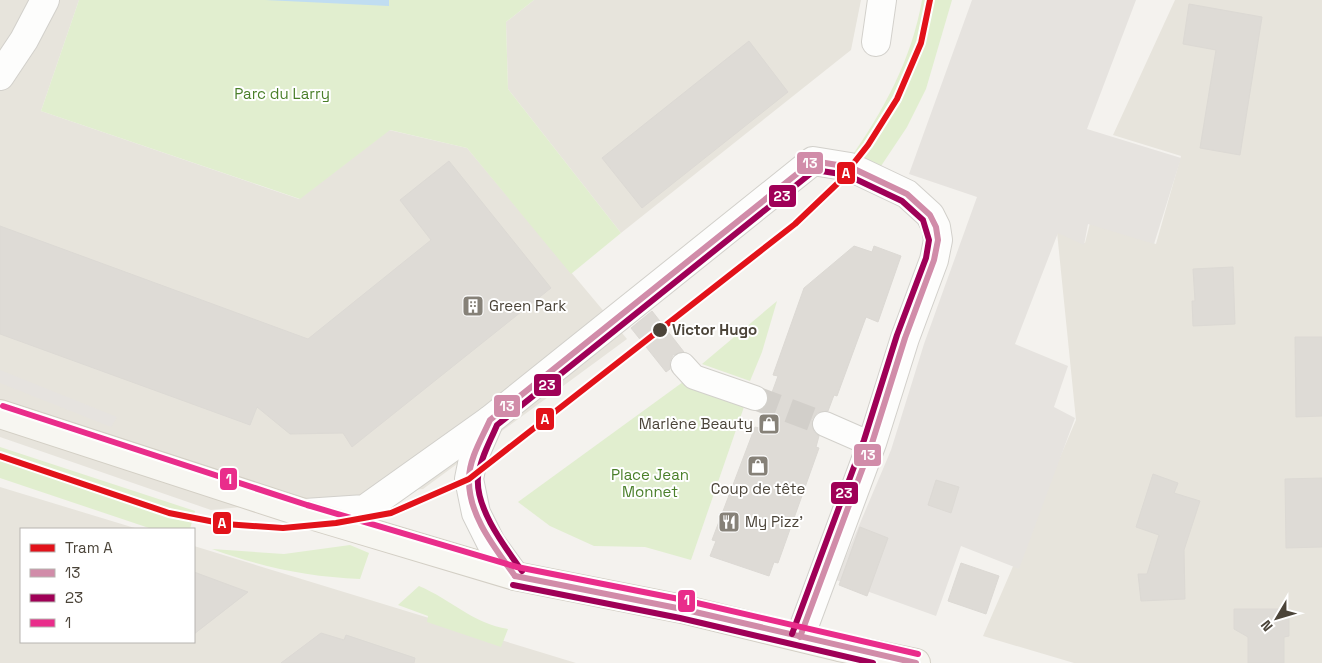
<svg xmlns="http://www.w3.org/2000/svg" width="1322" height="663" viewBox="0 0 1322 663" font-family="'Space Grotesk',sans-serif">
  <rect width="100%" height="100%" fill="#f4f2ee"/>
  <g fill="#e7e4dc">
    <path d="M0,0H79L41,111L299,199L389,130L467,148L627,339L423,489L211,510L0,437Z"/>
    <path d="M534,0H861L851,50L621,233L508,89L506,22Z"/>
    <path d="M1175,0H1322V663H1074L983,636L1076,420L1057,232L1085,243L1090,223L1156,244L1181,156L1113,135Z"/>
    <path d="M0,487L138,529H21V642H194V546L576,663H0Z"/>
  </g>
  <g fill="#e1eecf">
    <path d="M79,0H534L506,22L508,89L621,233L571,274L467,148L390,130L300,199L41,111Z"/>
    <path d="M922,0H952L926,89L907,127L879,169L849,160C883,112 912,59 922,0Z"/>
    <path d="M777,301L762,352L750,381L702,364Z"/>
    <path d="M683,382L745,404L691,560L645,547L594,546L550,526L518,502Z"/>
    <path d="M0,447L195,511L190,529H152L0,478Z"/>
    <path d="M350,545L369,553L360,579C308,577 261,567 212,549L284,554Z"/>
    <path d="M419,586C450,599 474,624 508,629L501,647L427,622L428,616L398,605Z"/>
  </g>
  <g fill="#e6e3df">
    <path d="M972,0H1136L1087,129L1181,158L1154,244L1088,224L1084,245L1058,233L1015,344L1068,366L1054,407L1075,418L1019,569L961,546L936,616L836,580L891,450L924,344L977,197L909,174Z"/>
    <path d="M0,370L117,417L111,427L0,383Z"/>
  </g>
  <path fill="#c0ddf1" d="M265,0H389V6Z"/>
  <g fill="#dedbd6" stroke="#dcd9d4">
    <path d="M1189,4L1262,17L1240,155L1200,148L1216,50L1183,44Z"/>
    <path d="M749,41L788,92L642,208L602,158Z"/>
    <path d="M449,161L551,288L352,447L343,433L290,434L257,407L250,425L0,334V226L308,339L431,240L400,200Z"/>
    <path d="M854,246L872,252L874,246L901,256L878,322L866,317L837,396L834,395L828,411L817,413L812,419L814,432L819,436L816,447L819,448L778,563L774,562L769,576L710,556L716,541L712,540L755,427L759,428L778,376L773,375L804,288Z"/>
    <path d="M1233,267L1235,324L1193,326L1192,301H1195L1193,269Z"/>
    <path d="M652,311L684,352L673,355L670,361V369L666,372L631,328Z"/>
    <path d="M1295,337H1322V416L1296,417Z"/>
    <path d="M1153,474L1178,483L1174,493L1200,501L1184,550L1185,599L1141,601L1138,574H1147L1159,535L1136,527Z"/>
    <path d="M1322,478V547L1286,548L1285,479Z"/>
    <path d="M936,480L959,487L951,513L928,505Z"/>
    <path d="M860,527L888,538L867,596L839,585Z"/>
    <path d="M961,563L999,576L986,614L948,601Z"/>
    <path d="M194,572L248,592L194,634Z"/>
    <path d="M1234,609H1289V636L1284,637V663H1248V637L1234,629Z"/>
    <path d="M321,633L344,640L346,635L415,658L414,663H281Z"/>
  </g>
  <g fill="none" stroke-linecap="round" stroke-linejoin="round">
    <path stroke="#d2cfca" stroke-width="24" stroke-dasharray="24 12" stroke-linecap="butt" d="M755,398L825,424"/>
    <g stroke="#d2d0cb" stroke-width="26">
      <g id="pedestrian">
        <path d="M683,365L694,377L755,398"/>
        <path d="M825,424L857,438"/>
      </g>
    </g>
    <g stroke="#d2d0cb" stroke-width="30">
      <g id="minor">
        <path d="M876,42L882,0"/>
        <path d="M0,76L24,40L45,0"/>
        <path d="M305,513L365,509L490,420"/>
        <path d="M515,576L491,543L476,513L469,479L473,459L490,420L813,161L850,167L907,194L930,215L936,227L938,240L934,260L905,338L872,443L800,637"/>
      </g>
    </g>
    <g stroke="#d3cfc5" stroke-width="30">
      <path id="secondary" d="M0,414L304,513L515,576L682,609L839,647L916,663"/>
    </g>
    <use href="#pedestrian" stroke="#fdfdfc" stroke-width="24"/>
    <use href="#minor" stroke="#fdfdfc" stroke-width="28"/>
    <use href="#secondary" stroke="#f7f6f1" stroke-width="28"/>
    <g stroke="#fff" stroke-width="10">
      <g id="bus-1">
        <path d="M515,576C495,548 468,515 469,479C469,459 482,438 490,420L813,161L850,167L907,194L930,215L936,227L938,240L934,260L905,338L872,443L800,637"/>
        <path d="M515,576L682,609L916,663"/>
      </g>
    </g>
    <g stroke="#fff" stroke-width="10">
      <g id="bus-2">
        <path d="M522,571C505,547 475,508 478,477C480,459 490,442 497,425L815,170L847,175L902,201L923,220L929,240L926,258L897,335L864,440L792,634"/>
        <path d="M513,585L680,618L873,663"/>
      </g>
    </g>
    <g stroke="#fff" stroke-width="10">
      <path id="bus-3" d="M3,406L307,505L517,567L684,600L918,654"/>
    </g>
    <use href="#bus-1" stroke="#d18ca9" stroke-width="6"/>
    <use href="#bus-2" stroke="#9f0057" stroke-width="6"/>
    <use href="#bus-3" stroke="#e92d8b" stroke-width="6"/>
    <g stroke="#fff" stroke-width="10">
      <path id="tram-1" d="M0,456L169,513L225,524L283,528L336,523L391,513L469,479L795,224L838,183L868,145L897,99L921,43L930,0"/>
    </g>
    <use href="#tram-1" stroke="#e2121a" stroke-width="6"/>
  </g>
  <defs>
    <g id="building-square" transform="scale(1.125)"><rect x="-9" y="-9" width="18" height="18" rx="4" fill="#868178" stroke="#fff"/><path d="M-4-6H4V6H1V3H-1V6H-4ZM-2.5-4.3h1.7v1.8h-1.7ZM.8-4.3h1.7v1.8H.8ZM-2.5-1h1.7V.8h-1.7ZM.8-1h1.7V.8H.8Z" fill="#fff"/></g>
    <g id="shop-square" transform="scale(1.125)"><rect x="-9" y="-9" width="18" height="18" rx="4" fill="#868178" stroke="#fff"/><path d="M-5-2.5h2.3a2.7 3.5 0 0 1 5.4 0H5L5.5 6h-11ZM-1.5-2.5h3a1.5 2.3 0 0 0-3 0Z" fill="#fff"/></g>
    <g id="restaurant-square" transform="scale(1.125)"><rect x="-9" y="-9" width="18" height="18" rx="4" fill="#868178" stroke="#fff"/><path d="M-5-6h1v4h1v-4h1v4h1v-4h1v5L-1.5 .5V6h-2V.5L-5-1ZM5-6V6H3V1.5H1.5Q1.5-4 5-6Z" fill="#fff"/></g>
  </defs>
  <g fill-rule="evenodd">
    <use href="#building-square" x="473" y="306"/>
    <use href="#shop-square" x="769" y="424"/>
    <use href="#shop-square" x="758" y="466"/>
    <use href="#restaurant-square" x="729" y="522"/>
  </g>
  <circle fill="#4b4439" stroke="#fff" stroke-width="2" cx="660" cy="330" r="8"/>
  <g text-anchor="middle" stroke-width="4" stroke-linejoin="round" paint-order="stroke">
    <g font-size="15" fill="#4a7f2a" stroke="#fff">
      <text x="282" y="99">Parc du Larry</text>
      <text x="650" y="480">Place Jean<tspan x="650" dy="17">Monnet</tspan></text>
    </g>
    <g font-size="15" fill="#4b4439" stroke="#fff" text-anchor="start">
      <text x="489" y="311">Green Park</text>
      <text x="753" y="429" text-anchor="end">Marlène Beauty</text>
      <text x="758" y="494" text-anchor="middle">Coup de tête</text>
      <text x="745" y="527">My Pizz'</text>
    </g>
    <g font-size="15" font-weight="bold" fill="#4b4439" stroke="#fff" text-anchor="start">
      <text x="672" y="335">Victor Hugo</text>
    </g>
  </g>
  <g stroke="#fff" stroke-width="2">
    <rect x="796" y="151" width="28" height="24" rx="5" fill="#d18ca9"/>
    <rect x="836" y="161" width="20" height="24" rx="5" fill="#e2121a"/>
    <rect x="768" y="184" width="29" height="24" rx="5" fill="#9f0057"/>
    <rect x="533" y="373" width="29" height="24" rx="5" fill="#9f0057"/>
    <rect x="493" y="394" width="28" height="24" rx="5" fill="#d18ca9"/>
    <rect x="535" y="407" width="20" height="24" rx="5" fill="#e2121a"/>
    <rect x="853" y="443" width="29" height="24" rx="5" fill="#d18ca9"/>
    <rect x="219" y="467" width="19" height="24" rx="5" fill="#e92d8b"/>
    <rect x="830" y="481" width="29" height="24" rx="5" fill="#9f0057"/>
    <rect x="212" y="511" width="20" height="24" rx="5" fill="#e2121a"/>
    <rect x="677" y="589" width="19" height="24" rx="5" fill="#e92d8b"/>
  </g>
  <g font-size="14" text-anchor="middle" font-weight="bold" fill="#fff">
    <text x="810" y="168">13</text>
    <text x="846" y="178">A</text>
    <text x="782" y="201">23</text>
    <text x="547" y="390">23</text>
    <text x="507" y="411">13</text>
    <text x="545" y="424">A</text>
    <text x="868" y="460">13</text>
    <text x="229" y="484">1</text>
    <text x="844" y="498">23</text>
    <text x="222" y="528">A</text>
    <text x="687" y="605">1</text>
  </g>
  <rect x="20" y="528" width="175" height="115" fill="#ffffff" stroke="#b7b4b0"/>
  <rect x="30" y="544" width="25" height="8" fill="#e2121a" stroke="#b7b4b0"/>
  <text x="65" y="553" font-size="15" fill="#4b4439">Tram A</text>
  <rect x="30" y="569" width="25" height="8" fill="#d18ca9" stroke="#b7b4b0"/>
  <text x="65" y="578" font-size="15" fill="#4b4439">13</text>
  <rect x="30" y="594" width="25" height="8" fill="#9f0057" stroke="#b7b4b0"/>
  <text x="65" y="603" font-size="15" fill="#4b4439">23</text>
  <rect x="30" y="619" width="25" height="8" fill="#e92d8b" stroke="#b7b4b0"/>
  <text x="65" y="628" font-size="15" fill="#4b4439">1</text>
  <g transform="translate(1277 618) rotate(232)" stroke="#ffffff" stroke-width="4" paint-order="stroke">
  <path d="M0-4L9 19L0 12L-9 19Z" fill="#4b4439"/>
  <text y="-8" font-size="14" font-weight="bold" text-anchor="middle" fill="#4b4439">N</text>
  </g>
</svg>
